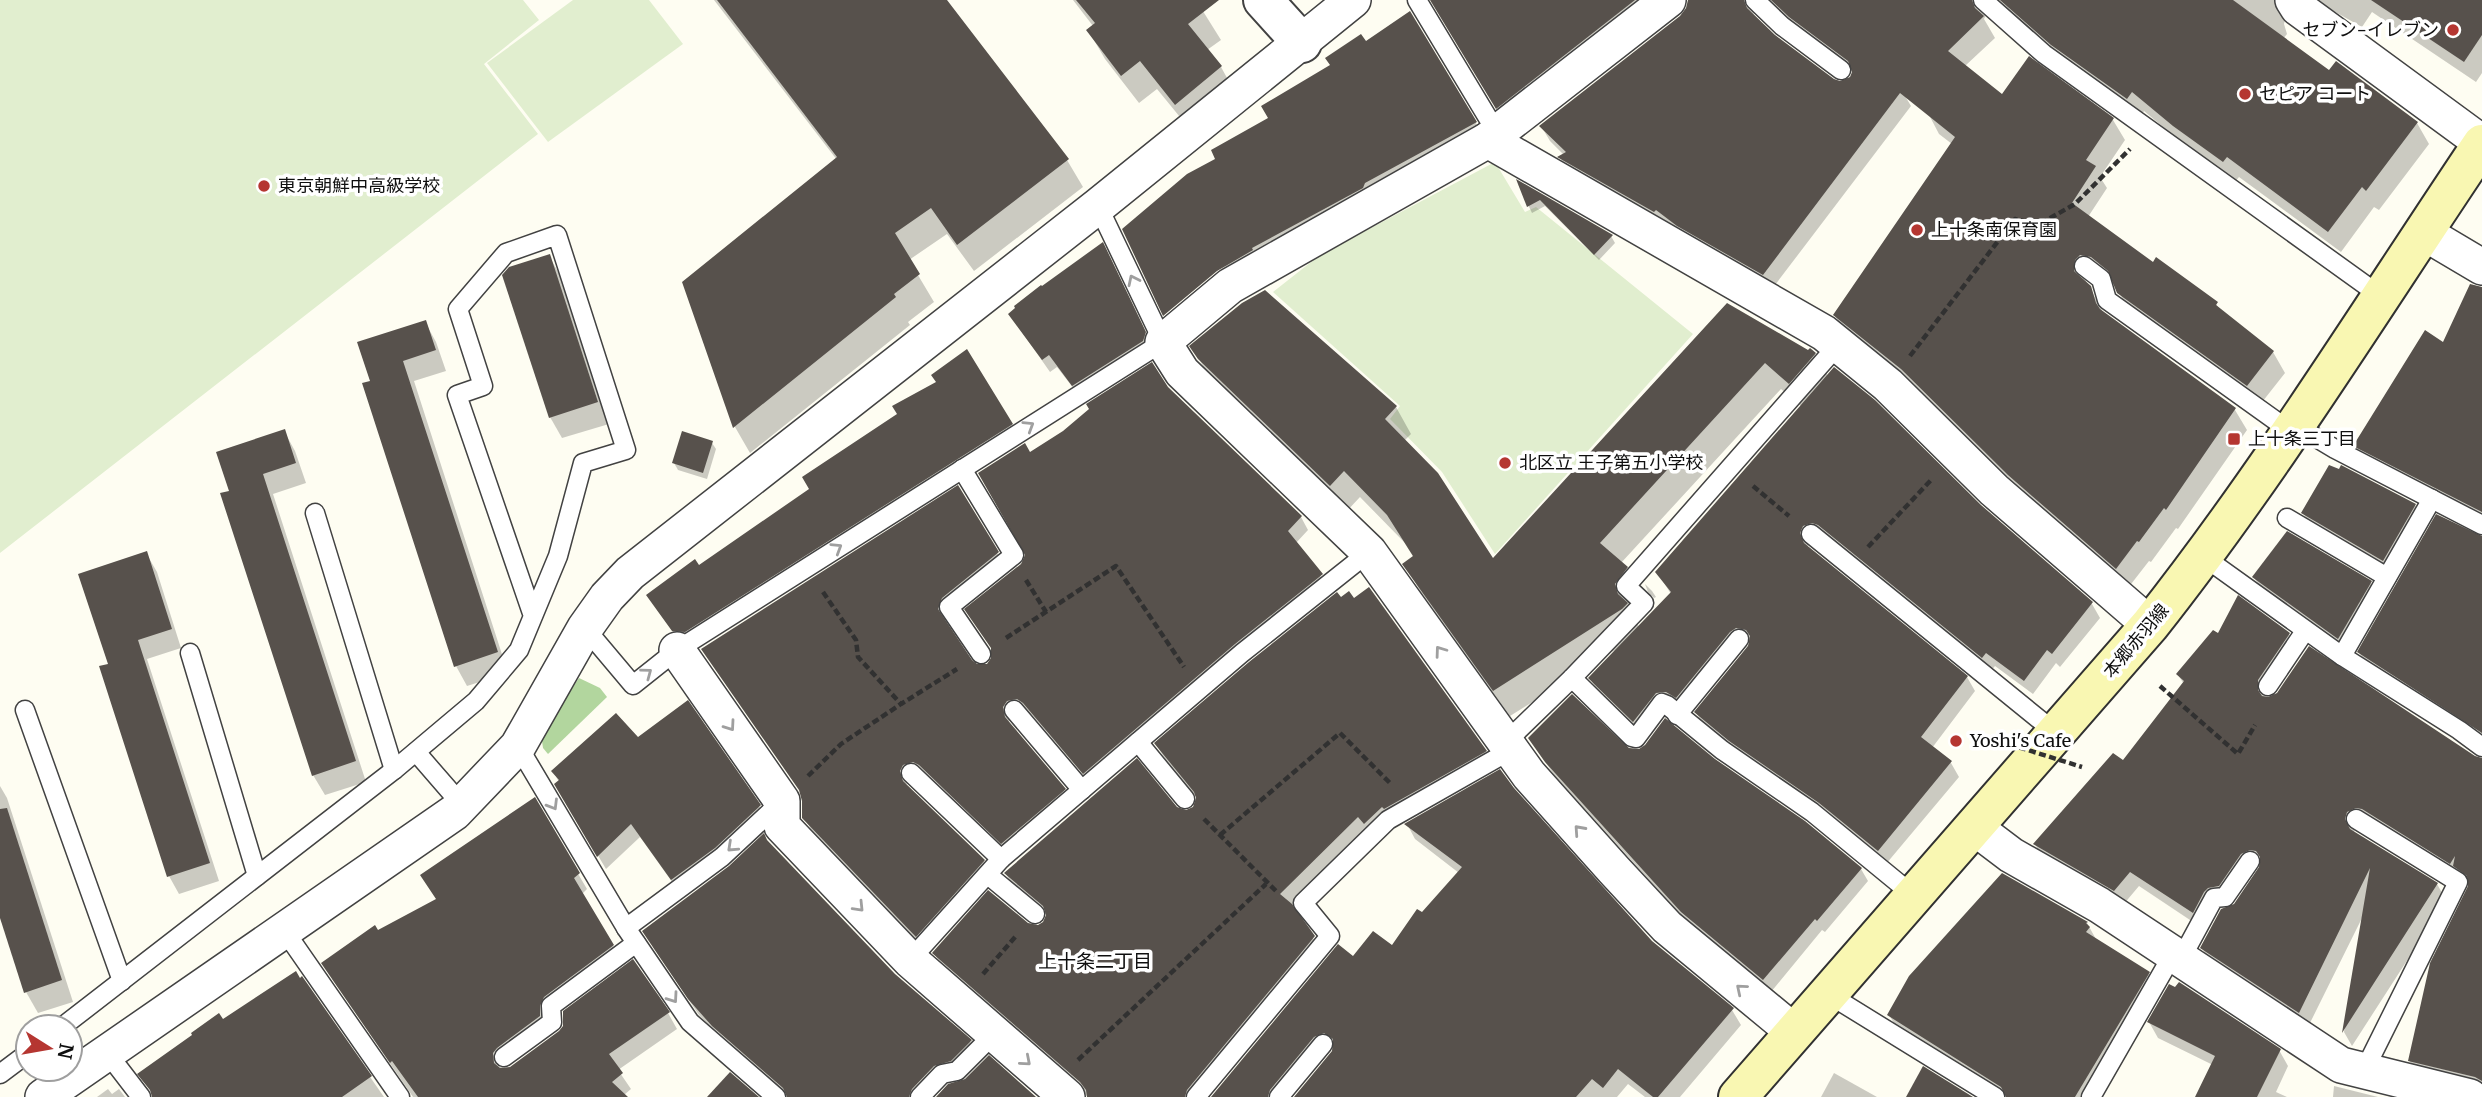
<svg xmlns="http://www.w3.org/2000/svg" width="2482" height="1097" viewBox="0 0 2482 1097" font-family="Merriweather,'Noto Sans JP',serif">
  <rect width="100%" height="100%" fill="#fefdf2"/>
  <path fill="#b2d69e" d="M579,678L600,688L607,697L548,754L543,748L541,734Z"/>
  <g fill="#e1eecf">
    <path d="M0,0H523L539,20L484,64L538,134L0,553Z"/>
    <path d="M573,0H649L683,44L548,142L487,63Z"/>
    <path d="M1495,162L1525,212L1536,207L1693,334L1495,554L1442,472L1390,419L1400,406L1273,292L1320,255Z"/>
  </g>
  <g fill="#0003" fill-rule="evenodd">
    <path d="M714,0H945L1067,160L1083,187L974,271L947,234L909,260L934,302L908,322L910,325L750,453L735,427L684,283L837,160Z"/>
    <path d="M1073,0H1196L1221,40L1207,50L1221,67L1237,96L1193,133L1157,89L1139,103L1105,59L1088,30L1093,26Z"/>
    <path d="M1432,0H1664L1506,123Z"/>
    <path d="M1689,0H1808L1902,91L1911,106L1772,289L1568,172L1560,157L1564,155L1550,141L1541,126L1682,17L1688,9ZM1755,8L1800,33L1854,73L1847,82L1834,81L1774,36L1753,16Z"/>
    <path d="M1875,0H2482V73L2476,82L2372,12L2362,27L2314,0L2287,11L2284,24L2287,34L2283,39L2329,72L2417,123L2429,144L2379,210L2374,207L2341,252L2239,177L2235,182L2187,147L2144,111L2139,119L1987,13L1984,19L1995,38L1965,66L2003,96L2113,120L2125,140L2100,177L2107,188L2088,217L2153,265L2216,304L2220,310L2273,352L2285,373L2259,406L2131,314L2116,287L2104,277L2093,276L2086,281L2104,314L2235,410L2247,430L2178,529L2176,528L2151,562L2149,561L2128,588L1847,336L1835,315L1952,144L1939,134L1928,113Z"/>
    <path d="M1410,13L1483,135L1171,327L1165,316L1225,266L1218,160L1366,43Z"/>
    <path d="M1518,184L1611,236L1615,243L1599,260L1545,206L1532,213Z"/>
    <path d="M549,256L561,277L609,424L562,438L550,417Z"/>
    <path d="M1109,257L1152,347L1081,398L1057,367L1050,372L1010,315Z"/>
    <path d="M2482,299V522L2364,461L2355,446Z"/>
    <path d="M1727,305L1809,353L1815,354L1828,376L2092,604L2100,618L2060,667L2056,663L2033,694L1995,666L1991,671L1810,540L1807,548L1967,677L1975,691L1932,748L1951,763L1959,777L1886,864L1704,727L1696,712L1750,643L1744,642L1685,711L1664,707L1642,735L1598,692L1590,678L1615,650L1510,716L1420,591L1405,564L1414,558L1404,542L1360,497L1346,512L1207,373L1192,347L1396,407L1411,434L1404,441L1493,561ZM1781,389L1802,407L1657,572L1671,594L1639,627L1630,611L1642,595L1626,568L1621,563Z"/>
    <path d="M425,322L436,342L446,371L414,381L508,673L467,686L456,666L372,382Z"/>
    <path d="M1167,388L1301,517L1308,530L1296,543L1329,588L1092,785L1032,715L1026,711L1014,714L1009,721L1010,726L1064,790L1072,802L1010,855L910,777L906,785L984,861L991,874L924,948L812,831L804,817L958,488L1005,566L949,611L944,622L976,666L988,665L993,659L1027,555L1030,454Z"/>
    <path d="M1012,424L1019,438L682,644L656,608L699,567L811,490Z"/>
    <path d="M284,431L295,451L306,483L273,494L366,782L325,795L313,775L231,492Z"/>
    <path d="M712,443L716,449L707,479L678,470L674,463Z"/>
    <path d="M2415,505L2421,515L2389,570L2309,523L2303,513Z"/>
    <path d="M2482,537V742L2368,668L2359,652Z"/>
    <path d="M146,553L157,572L181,648L147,659L219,881L179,894L169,876L110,665Z"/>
    <path d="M2254,577L2370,582L2374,589L2342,645L2258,584Z"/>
    <path d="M1645,584L1652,591L1656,597L1654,598L1648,592Z"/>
    <path d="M2289,634L2298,650L2266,700L2482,760V1092L2418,1076L2409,1060L2470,886L2464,881L2355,828L2354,833L2437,884L2446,900L2352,1046L2344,1032L2363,916L2308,1027L2211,963L2202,948L2235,905L2262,864L2250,870L2217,904L2202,928L2139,886L2123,905L2044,860L2035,844L2123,762L2184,684L2178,675L2218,636Z"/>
    <path d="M1530,739L1714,761L1861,869L1868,881L1825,932L1822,930L1771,992L1690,925L1554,775Z"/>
    <path d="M638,740L759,806L767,820L680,893L640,837L606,869L556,785L559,782L553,771Z"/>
    <path d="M1156,744L1485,752L1494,767L1367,832L1292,907L1323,953L1203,1097H1088L943,968L934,953L1028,925L1039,927L1045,923L1048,916L1015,889L1006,874L1176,808L1186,812L1194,809L1198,799L1165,759Z"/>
    <path d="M0,786L7,798L73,1002L38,1013L26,992L0,912Z"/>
    <path d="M1513,790L1651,942L1732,1010L1741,1025L1680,1097H1645L1628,1084L1617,1097H1296L1334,1051V1047L1323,1052L1286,1097H1213L1353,958L1392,948L1459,873L1415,839L1407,824Z"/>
    <path d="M534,799L587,889L582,894L622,961L552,1013L548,1032L501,1069L511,1068L668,1013L677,1029L618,1070L631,1089L624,1095L626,1097H413L332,979L378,933L438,900Z"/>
    <path d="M769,844L894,975L970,1042L979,1057L943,1081L928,1097H786L723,1041L699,1015L653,947Z"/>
    <path d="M2002,875L2087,923L2097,941L2148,973L2157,989L2095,1097H2003L1899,1031L1889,1015Z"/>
    <path d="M302,979L384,1097H154L140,1074L195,1036Z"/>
    <path d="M2149,1022L2279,1050L2288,1066L2276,1092L2287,1097H2197L2213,1065L2158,1038Z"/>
    <path d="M1834,1073L1877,1097H1821Z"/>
    <path d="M2334,1086L2378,1097H2333Z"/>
    <path d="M108,1089L112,1094L119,1089L125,1097H97Z"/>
  </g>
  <g fill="#57514c">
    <path d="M717,0H947L1069,159L957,245L931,208L895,233L920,274L894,294L896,297L733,428L682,282L837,157Z"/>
    <path d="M1076,0H1219L1188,24L1222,66L1175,105L1140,61L1121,76L1086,30L1095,23Z"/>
    <path d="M1430,0H1635L1496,109Z"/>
    <path d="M1688,0H1744L1747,8L1775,35L1834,79L1840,81L1850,77L1852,72L1848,61L1789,17L1771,0H1972L1975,8L1984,16L1948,51L2002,94L2029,56L2114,118L2086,160L2096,166L2072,203L2153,262L2156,257L2218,302L2216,305L2274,351L2247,386L2117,293L2108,271L2091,257L2080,255L2075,260L2074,271L2091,286L2096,303L2100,309L2236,408L2166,510L2164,508L2139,542L2137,541L2116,569L2008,475L1901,369L1833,315L1955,137L1900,93L1763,275L1677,226L1656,210L1654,212L1557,157L1566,152L1539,126L1680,16L1686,8Z"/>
    <path d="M2000,0H2233L2329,70L2336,61L2418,122L2366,191L2362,187L2328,232L2227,157L2223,162L2173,126L2132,92L2127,99L2051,45Z"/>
    <path d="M2371,0H2482V35L2464,62Z"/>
    <path d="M1410,11L1477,122L1365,183L1363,188L1252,248L1253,250L1217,271L1163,316L1122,229L1187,174L1215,159L1211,150L1268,118L1261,106L1330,65L1325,58L1361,34L1366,41Z"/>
    <path d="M1516,179L1613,235L1594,255L1540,200L1527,207Z"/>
    <path d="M1103,242L1146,332L1143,341L1072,386L1049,355L1042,360L1008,314L1015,308L1014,306L1041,285L1042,286Z"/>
    <path d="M550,254L598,402L549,418L502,275L509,267Z"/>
    <path d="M2470,284L2482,287V512L2353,446L2425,330L2443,342Z"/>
    <path d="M1265,290L1397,406L1385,419L1438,473L1493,558L1727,303L1808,350L1810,348L1816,353L1789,384L1765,363L1600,543L1628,567L1615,584L1618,594L1628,603L1622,609L1493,691L1402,564L1413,556L1387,515L1344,471L1330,486L1198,359L1189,346L1242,303Z"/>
    <path d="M426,320L436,350L403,361L498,652L454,667L362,383L370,381L357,342Z"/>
    <path d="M967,349L1013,424L685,632L672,631L646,595L695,559L699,565L809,489L802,477L897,414L892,406L936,382L931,375Z"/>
    <path d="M1152,362L1168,387L1302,516L1288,531L1323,574L1235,644L1083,774L1023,703L1017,699L1007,701L1003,707L1005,717L1066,789L1001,844L919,765L913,762L903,765L900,771L903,781L985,860L916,937L802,818V801L799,790L701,649L958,485L999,552L942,598L938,609L972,660L977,664H987L991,658V648L964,609L1021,564L1025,555L978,473L1025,443L1030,452L1063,431L1089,409L1086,404Z"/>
    <path d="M1834,367L1875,400L1981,505L2093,602L2052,654L2047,650L2024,681L1986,653L1982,658L1818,525L1812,523L1803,526L1800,533L1804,543L1968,676L1921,737L1952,761L1878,851L1819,803L1729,741L1694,712L1748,646L1750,636L1746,630L1736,628L1730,632L1676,698L1666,692L1656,693L1633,722L1588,678L1671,592L1655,572Z"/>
    <path d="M285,429L296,463L263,474L356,761L312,776L220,493L229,491L216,452Z"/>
    <path d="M682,431L713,441L703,473L672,463Z"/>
    <path d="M2329,465L2339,469L2341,465L2416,504L2383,561L2301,513Z"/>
    <path d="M2436,514L2482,536V733L2357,652Z"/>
    <path d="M2287,531L2372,581L2338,639L2252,577Z"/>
    <path d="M147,551L172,629L138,640L210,863L167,877L99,666L108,664L78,574Z"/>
    <path d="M1369,587L1487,751L1384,809L1382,807L1364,824L1358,817L1280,894L1292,904L1315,936L1187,1090L1185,1097H1087L1086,1090L1080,1082L932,953L988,890L1028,923L1038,925L1043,922L1046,915L1043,906L1004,873L1137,758L1177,807L1186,810L1193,807L1196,798L1194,792L1154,743L1249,662L1337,592L1341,597L1349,591L1354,598Z"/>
    <path d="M2238,595L2290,633L2258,680V690L2262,696L2268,697L2277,693L2309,646L2475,756L2482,758V1081L2475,1077L2408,1061L2430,963L2468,886L2467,876L2453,866L2455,856L2450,864L2362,809L2356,808L2347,812L2345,819L2350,829L2438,883L2342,1033L2370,868L2299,1013L2200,948L2221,909L2234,904L2259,867L2260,857L2256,851L2250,850L2241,854L2219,886L2208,888L2204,892L2193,913L2130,872L2114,891L2033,844L2113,753L2123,760L2184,681L2176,674L2213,630L2218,633Z"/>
    <path d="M1572,694L1629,748L1639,749L1645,745L1665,718L1715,759L1805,821L1862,868L1817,921L1815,919L1763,980L1681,912L1545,762L1528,738Z"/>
    <path d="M688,700L761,805L715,848L671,880L631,824L597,857L554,784L559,780L551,771L616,713L638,737Z"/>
    <path d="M1500,769L1514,788L1652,941L1734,1008L1658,1097H1653L1618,1069L1603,1088L1592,1079L1576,1097H1294L1332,1051L1333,1039L1324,1033L1314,1037L1270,1090L1268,1097H1211L1338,944L1353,956L1373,931L1392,945L1417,909L1422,912L1462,867L1404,824Z"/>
    <path d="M535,797L580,873L574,878L614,945L544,997L540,1006V1016L497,1048L493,1053L494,1063L500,1068L510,1067L559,1031L563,1026V1011L633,959L670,1012L609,1054L623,1073L612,1082L628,1097H418L392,1061L390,1063L321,963L375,925L378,930L436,899L420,875Z"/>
    <path d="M7,808L62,980L24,993L0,918V809Z"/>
    <path d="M764,833L767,840L895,974L972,1040L951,1061L934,1066L912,1089L909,1097H787L783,1088L712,1026L688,999L642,931L729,866Z"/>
    <path d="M2002,873L2088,922L2086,923L2090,927L2086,932L2150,972L2075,1097H2006L2001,1087L1887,1015L1909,976Z"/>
    <path d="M296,971L300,978L302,976L372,1076L342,1097H152L150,1090L137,1074L192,1035L191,1033L219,1013L223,1019Z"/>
    <path d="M2179,982L2281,1049L2257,1097H2195L2215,1056L2147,1022L2169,984L2175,987Z"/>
    <path d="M989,1055L1036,1097H936L948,1084L965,1079Z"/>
    <path d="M1923,1066L1973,1097H1906Z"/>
    <path d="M730,1072L759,1097H707Z"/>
  </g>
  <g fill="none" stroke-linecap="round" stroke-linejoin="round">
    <g stroke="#424242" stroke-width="21">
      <g id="service">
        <path d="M1417,0L1497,133"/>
        <path d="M1755,0L1782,26L1841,70"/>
        <path d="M1983,0L2044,54L2382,297"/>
        <path d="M2084,266L2101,279L2107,300L2290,431"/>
        <path d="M2295,425L2335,449L2482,525"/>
        <path d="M962,469L1014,555L949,607L981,654"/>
        <path d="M315,513L394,770"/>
        <path d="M2287,518L2387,577"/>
        <path d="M1811,534L2056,733"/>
        <path d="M2204,557L2342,656L2459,730L2482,747"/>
        <path d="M585,628L633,685L677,650L1163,342L1098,206"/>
        <path d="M190,653L257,876"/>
        <path d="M2342,656L2432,499"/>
        <path d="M1572,678L1632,737L1636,738L1662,703L1667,705L1722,750L1812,812L1913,895"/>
        <path d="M2268,686L2305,631"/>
        <path d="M25,710L122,981"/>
        <path d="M1014,710L1082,790"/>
        <path d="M1677,715L1739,639"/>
        <path d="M1138,742L1185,799"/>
        <path d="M1506,742L1572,678L1644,603L1626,586L1838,345"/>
        <path d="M518,746L626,928L690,1022L776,1097"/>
        <path d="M416,752L462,805"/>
        <path d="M911,773L1001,859"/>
        <path d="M2356,819L2458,882L2364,1071"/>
        <path d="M988,875L1035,914"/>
        <path d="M626,928L722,857L782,801"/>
        <path d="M284,930L400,1097"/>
        <path d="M2181,959L2214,898L2225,897L2250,861"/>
        <path d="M910,960L1001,859L1242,653L1369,552"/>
        <path d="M1828,994L1995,1097"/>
        <path d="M62,1027L394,770L476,701L519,650L558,556L583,463L626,450L557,235L506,253L458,309L483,386L457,395L533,616"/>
        <path d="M108,1054L141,1097"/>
        <path d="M504,1057L552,1022L551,1006L636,943"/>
        <path d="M0,1074L28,1053"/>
        <path d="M920,1097L942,1074L957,1071L994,1034"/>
        <path d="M1196,1097L1330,936L1303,903L1388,820L1511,750"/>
        <path d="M1279,1097L1323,1044"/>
        <path d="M2091,1097L2173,954"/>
      </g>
    </g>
    <g stroke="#424242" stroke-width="38">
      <g id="minor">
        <path d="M1668,0L1488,140L1230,286L1163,342L1182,372L1369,552L1529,775L1614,870L1667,927L1794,1032"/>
        <path d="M2293,0L2298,8L2482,143"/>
        <path d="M1488,140L1824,333L1888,385L1994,490L2150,625"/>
        <path d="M2423,232L2482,267"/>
        <path d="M677,650L782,801V826L910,960L1067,1097"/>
        <path d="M1974,827L2011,855L2099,905L2341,1065L2470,1097"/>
        <path d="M43,1097L455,812L518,746L585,628L607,597L630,573L1098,206L1353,0"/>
      </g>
    </g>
    <g stroke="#424242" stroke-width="42">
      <path id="tertiary" d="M1263,0L1302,43"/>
    </g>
    <g stroke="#313131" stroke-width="42">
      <path id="secondary" d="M1738,1097L2150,625C2271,472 2373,306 2482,144"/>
    </g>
    <g stroke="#313131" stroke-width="4.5" stroke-dasharray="7 3.5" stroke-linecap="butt">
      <path d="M1910,356L2015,219L2038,225L2075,204L2130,149"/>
      <path d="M1753,486L1789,516"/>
      <path d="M1868,547L1932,479"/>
      <path d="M1026,580L1046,612"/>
      <path d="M823,592L856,640L858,657L900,703"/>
      <path d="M1006,638L1116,566L1184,667"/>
      <path d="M2160,686L2238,754L2255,725"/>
      <path d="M808,776L841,744L901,704L957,669"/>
      <path d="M1204,819L1277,892"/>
      <path d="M1220,835L1340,733L1392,785"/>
      <path d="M983,974L1016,936"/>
      <path d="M1078,1060L1266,884"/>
    </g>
    <use href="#service" stroke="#fff" stroke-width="18"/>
    <use href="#minor" stroke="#fff" stroke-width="35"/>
    <use href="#tertiary" stroke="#fff" stroke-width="38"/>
    <use href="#secondary" stroke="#f9f7b2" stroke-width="38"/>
    <path stroke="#313131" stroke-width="4.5" stroke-dasharray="7 3.5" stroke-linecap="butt" d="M1999,741L2082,767"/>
  </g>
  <defs><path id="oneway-chevron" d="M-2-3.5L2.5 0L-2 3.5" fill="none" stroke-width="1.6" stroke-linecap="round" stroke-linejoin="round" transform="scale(1.75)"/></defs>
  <g stroke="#9f9f9f">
    <use href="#oneway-chevron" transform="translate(1133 280) rotate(-116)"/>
    <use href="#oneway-chevron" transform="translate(1029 426) rotate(-32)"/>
    <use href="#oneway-chevron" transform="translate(837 548) rotate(-32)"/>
    <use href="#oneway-chevron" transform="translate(1440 651) rotate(-126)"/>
    <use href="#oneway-chevron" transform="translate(647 673) rotate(-37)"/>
    <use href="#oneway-chevron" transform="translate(730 726) rotate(55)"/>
    <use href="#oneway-chevron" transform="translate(553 805) rotate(59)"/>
    <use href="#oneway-chevron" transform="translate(1579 830) rotate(-132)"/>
    <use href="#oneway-chevron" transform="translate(732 847) rotate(137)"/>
    <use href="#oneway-chevron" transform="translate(859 907) rotate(46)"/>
    <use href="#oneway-chevron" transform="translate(1741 989) rotate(-140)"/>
    <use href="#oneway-chevron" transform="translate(673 998) rotate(55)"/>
    <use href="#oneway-chevron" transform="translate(1026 1061) rotate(41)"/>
  </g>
  <g fill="#b53631" stroke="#fff" stroke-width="2.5">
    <circle cx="2453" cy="30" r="7"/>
    <circle cx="2245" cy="94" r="7"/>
    <circle cx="264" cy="186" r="7"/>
    <circle cx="1917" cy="230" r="7"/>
    <rect x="2227" y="432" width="14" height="14" rx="3.5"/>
    <circle cx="1505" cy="463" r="7"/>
    <circle cx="1956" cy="741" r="7"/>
  </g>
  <g text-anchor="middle" stroke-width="7" stroke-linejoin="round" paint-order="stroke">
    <g font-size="18" fill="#0f0f0f" stroke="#fff" text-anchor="start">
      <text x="2439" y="36" text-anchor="end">セブン-イレブン</text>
      <text x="2259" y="100">セピア コート</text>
      <text x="278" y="192">東京朝鮮中高級学校</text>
      <text x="1931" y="236">上十条南保育園</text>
      <text x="2248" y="445">上十条三丁目</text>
      <text x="1519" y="469">北区立 王子第五小学校</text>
      <text x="1970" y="747">Yoshi's Cafe</text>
    </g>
    <g font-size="18" fill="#0f0f0f" stroke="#fff">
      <text transform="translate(2136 641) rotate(-50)" y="6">本郷赤羽線</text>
    </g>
    <g font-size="19" fill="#0f0f0f" stroke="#fff">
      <text x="1095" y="968">上十条二丁目</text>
    </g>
  </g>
  <g transform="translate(49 1048) rotate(101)"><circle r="33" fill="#ffffff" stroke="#9f9f9f" stroke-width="2"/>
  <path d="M0-5L12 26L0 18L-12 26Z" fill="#b53631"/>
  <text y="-10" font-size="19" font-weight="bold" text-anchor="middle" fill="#0f0f0f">N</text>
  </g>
</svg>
